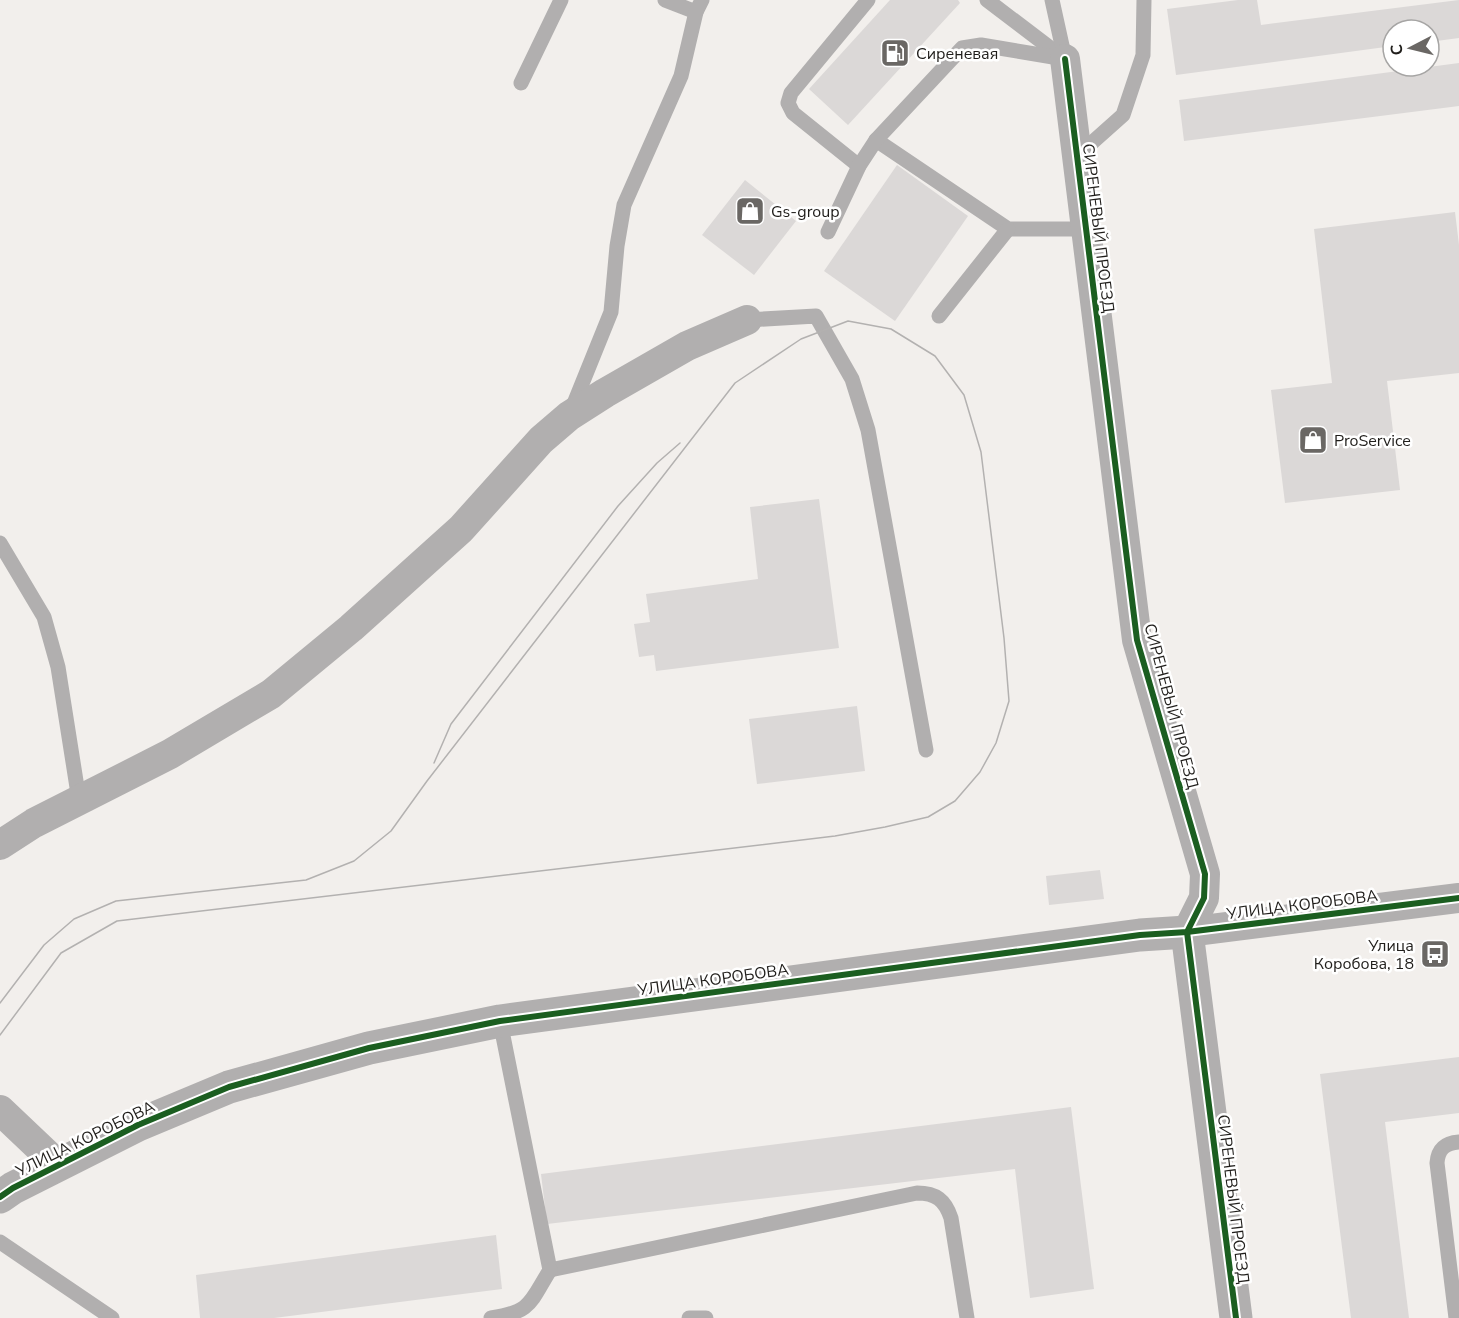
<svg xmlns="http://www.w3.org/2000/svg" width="1459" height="1318" viewBox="0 0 1459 1318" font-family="'Nunito Sans',sans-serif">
  <rect width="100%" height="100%" fill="#f2efec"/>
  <g fill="#dbd8d7">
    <path d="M890,0H958L960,3L848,125L809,89Z"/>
    <path d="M1238,0H1257L1261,25L1459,0V38L1429,42V30H1393V46L1176,75L1167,9Z"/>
    <path d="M1459,63V106L1184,141L1179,100Z"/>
    <path d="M897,165L968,216L895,321L824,271Z"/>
    <path d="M745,180L796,221L754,275L702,235Z"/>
    <path d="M1455,212L1459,245V373L1387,381L1400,490L1285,503L1271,390L1332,383L1314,229Z"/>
    <path d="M819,499L839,648L656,671L654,655L639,657L634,624L650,622L646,594L758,579L750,507Z"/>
    <path d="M857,706L865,771L757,784L749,719Z"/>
    <path d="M1100,870L1104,899L1049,905L1046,876Z"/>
    <path d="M1459,1057V1113L1385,1122L1409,1318H1351L1320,1074Z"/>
    <path d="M1071,1107L1094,1289L1030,1298L1015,1169L547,1224L541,1174Z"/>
    <path d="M496,1235L502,1289L274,1318H200L196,1275Z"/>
  </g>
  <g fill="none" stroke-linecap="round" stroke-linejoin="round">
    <g stroke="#b1afaf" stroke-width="15">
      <path d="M665,0L696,12"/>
      <path d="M987,0L1062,57"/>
      <path d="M1052,0L1065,59"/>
      <path d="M521,83L561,0"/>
      <path d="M876,140L1008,229H1086"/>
      <path d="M1077,156L1123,115L1143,55L1144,0"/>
      <path d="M859,166L793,113L788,103L791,93L868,0"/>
      <path d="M828,232L859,166L876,140L962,48L981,45L1065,59"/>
      <path d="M939,316L1008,229"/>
      <path d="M747,320L816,316L852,379L868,430L926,750"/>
      <path d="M571,411L611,312L617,246L624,205L681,76L696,12L702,0"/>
      <path d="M0,543L44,617L58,667L79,800"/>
      <path d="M500,1021L550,1270L917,1193C936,1193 945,1200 951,1218L967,1318"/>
      <path d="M0,1242L112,1318"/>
      <path d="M491,1318C532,1312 530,1302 550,1270"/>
      <path d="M689,1318H706"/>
      <path d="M1456,1318L1437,1163C1438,1149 1445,1143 1459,1142"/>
    </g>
    <g stroke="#b1afaf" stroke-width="30">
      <path d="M1065,59L1137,640L1205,874L1204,898L1187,932"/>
      <path d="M0,845L34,823L170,754L271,694L351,628L461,529L541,440L569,416L605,393L687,346L747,320"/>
      <path d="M1187,932L1459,898"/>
      <path d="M0,1110L58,1165"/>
    </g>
    <path stroke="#b1afaf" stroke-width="33" d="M0,1197L13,1188L138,1125L229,1087L369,1048L500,1021L1140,935L1187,932L1236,1318"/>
    <g stroke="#b3b1b0" stroke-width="1.5">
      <path d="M434,763L451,724L618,506L657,463L680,443"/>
      <path d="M0,1003L44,945L74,919L116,901L306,880L354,861L391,831L427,781L735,383L801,339L848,321L891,329L935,356L964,395L981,452L1004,638L1009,701L996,743L980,772L955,801L928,817L885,827L835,836L117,921L61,953L0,1035"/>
    </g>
    <g stroke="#fff" stroke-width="10">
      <g id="cycleway">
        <path d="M1065,59L1137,640L1205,874L1204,898L1187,932L1236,1318"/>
        <path d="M0,1197L13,1188L138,1125L229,1087L369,1048L500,1021L1140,935L1187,932L1459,898"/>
      </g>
    </g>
    <use href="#cycleway" stroke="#1b5e20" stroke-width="6"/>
  </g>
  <defs>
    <g id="fuel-square" transform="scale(1.5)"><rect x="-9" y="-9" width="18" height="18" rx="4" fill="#6a6764" stroke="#fff"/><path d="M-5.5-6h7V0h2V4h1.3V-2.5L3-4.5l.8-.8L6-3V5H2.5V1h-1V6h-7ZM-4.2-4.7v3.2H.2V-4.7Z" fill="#fff"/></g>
    <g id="shop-square" transform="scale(1.5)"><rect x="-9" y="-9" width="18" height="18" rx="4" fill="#6a6764" stroke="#fff"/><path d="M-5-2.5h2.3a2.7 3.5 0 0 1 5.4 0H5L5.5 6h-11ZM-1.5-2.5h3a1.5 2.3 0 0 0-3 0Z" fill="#fff"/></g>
    <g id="bus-square" transform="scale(1.5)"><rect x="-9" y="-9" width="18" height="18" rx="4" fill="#6a6764" stroke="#fff"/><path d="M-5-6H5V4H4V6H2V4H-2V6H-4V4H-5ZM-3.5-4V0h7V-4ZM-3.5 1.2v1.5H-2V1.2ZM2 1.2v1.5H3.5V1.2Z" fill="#fff"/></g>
  </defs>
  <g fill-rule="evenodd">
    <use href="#fuel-square" x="895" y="53"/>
    <use href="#shop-square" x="750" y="211"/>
    <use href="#shop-square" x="1313" y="440"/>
    <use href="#bus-square" x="1435" y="954"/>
  </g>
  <g text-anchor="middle" stroke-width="5" stroke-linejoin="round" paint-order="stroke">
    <g font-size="16" fill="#201e1b" stroke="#fff" text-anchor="start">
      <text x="916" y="59">Сиреневая</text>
      <text x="771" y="217">Gs-group</text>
      <text x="1334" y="446">ProService</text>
      <text x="1414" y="951" text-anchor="end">Улица<tspan x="1414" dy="18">Коробова, 18</tspan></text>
    </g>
    <g font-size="16" fill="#201e1b" stroke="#fff">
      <text transform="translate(1099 228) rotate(83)" y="6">СИРЕНЕВЫЙ ПРОЕЗД</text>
      <text transform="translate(1172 706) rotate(75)" y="6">СИРЕНЕВЫЙ ПРОЕЗД</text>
      <text transform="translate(1302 904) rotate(-7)" y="6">УЛИЦА КОРОБОВА</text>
      <text transform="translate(713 979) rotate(-8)" y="6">УЛИЦА КОРОБОВА</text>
      <text transform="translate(85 1138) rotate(-26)" y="6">УЛИЦА КОРОБОВА</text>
      <text transform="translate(1234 1199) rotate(83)" y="6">СИРЕНЕВЫЙ ПРОЕЗД</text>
    </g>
  </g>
  <g transform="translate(1411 48) rotate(263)"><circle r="28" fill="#ffffff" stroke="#a6a5a4" stroke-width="1.5"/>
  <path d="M0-4.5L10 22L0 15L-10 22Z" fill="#6a6764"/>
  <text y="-9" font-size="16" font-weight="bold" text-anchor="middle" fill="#201e1b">С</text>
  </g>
</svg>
